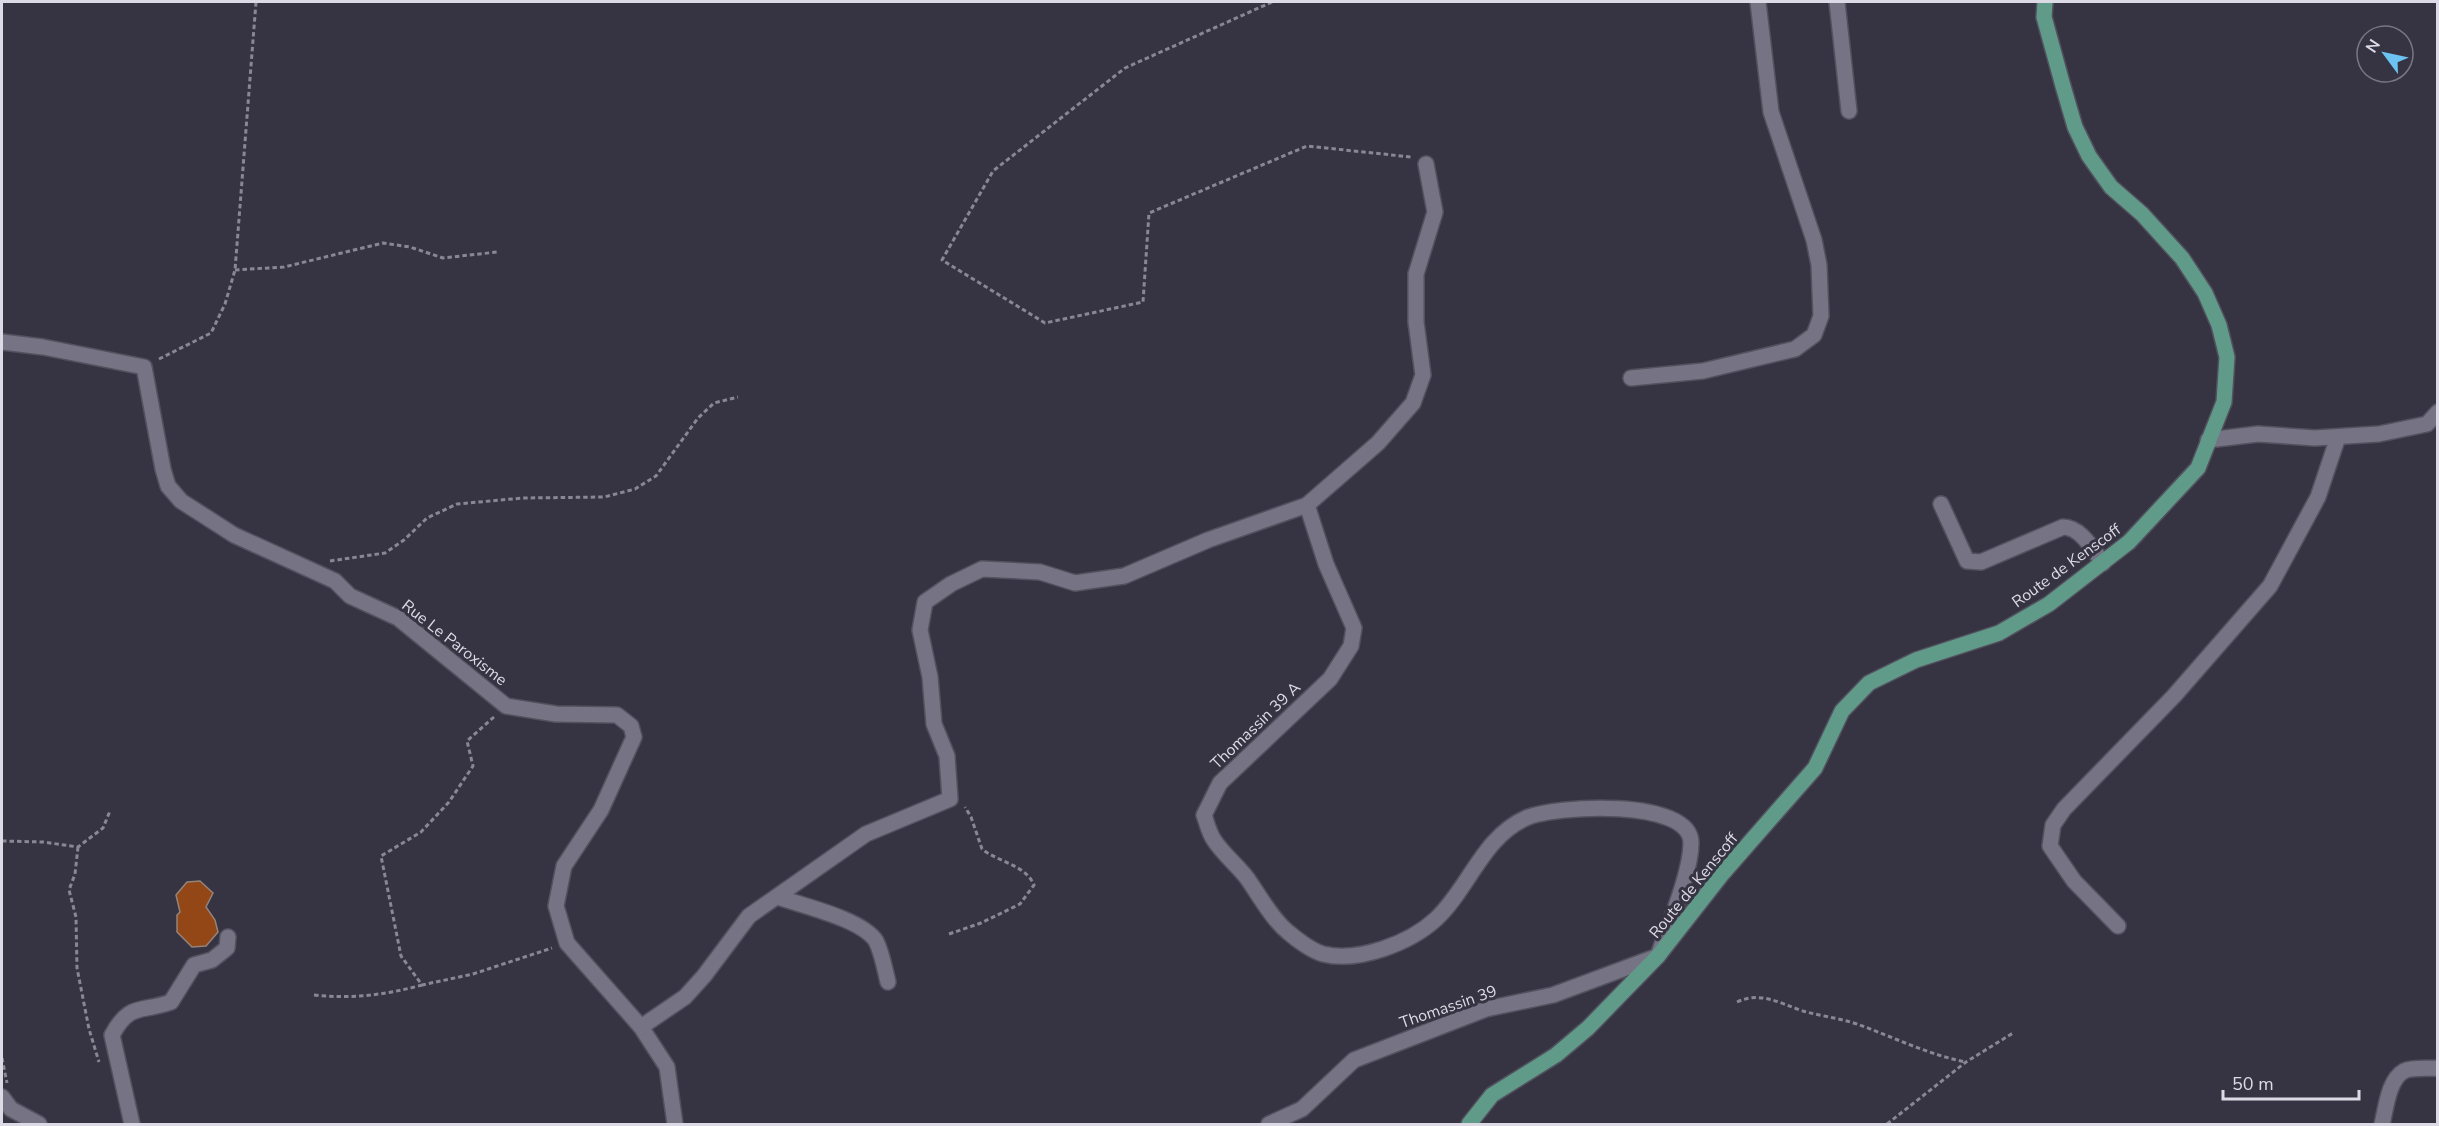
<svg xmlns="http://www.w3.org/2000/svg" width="2439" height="1126" viewBox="0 0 2439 1126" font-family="'Nunito Sans',sans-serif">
  <rect width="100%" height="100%" fill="#363443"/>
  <path fill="#934716" stroke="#95837a" stroke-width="1.5" d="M200,881L213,893L206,907L215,920L218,932L206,946L192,947L177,932V915L180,912L176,895L187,882Z"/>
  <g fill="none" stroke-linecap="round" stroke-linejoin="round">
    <g stroke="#52515e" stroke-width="18">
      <g id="minor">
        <path d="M1837,2L1849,111"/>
        <path d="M2,342L43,347L144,367L163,469L168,486L181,501L234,535L335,581L350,596L398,618L506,706L556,714L617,715L631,726L634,737L601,810L564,866L556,906L567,943L641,1027L667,1067L675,1124"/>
        <path d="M1631,378L1703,371L1795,349L1814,335L1821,316L1819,265L1814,240L1771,112L1758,2"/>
        <path d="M2208,440L2258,434L2315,438L2379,434L2427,424L2438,412"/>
        <path d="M1941,504L1967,561L1981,562L2063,527C2081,527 2093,550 2103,563"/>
        <path d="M778,897C803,906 862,919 876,941C882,953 885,970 888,982"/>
        <path d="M2118,926L2074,881L2050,846L2053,825L2064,809L2174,696L2270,586L2318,497L2338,437"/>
        <path d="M641,1027L685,997L704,976L749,916L866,834L950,799L947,756L934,724L930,677L920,630L925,602L951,584L982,569L1040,572L1075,583L1124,576L1208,540L1307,505"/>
        <path d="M2,1097L11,1109L39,1124"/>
        <path d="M132,1124L112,1035C130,1002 140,1013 171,1002L194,965L212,960L227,948L228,937"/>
        <path d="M1269,1124L1302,1109L1354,1060L1486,1009L1553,995L1658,956C1668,926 1691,873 1691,843C1691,798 1555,805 1526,818C1483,837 1469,888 1436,919C1410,943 1358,963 1323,954C1312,951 1296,939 1288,932C1272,919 1259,895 1247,878C1237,865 1223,854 1214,840C1209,833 1207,823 1204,815L1220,783L1330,679L1351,646L1354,628L1326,564L1307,505L1378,443L1413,403L1423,375L1416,322V274L1435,212L1426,164"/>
        <path d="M2382,1124C2386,1109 2388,1080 2404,1071C2412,1067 2428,1069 2438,1068"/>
      </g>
    </g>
    <g stroke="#52515e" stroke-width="18">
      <path id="major" d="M1469,1124L1492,1095L1556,1055L1588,1028L1658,956L1723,873L1815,768L1842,711L1869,683L1916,660L1999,633L2049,604L2129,542L2198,468L2224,402L2227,357L2219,325L2205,293L2182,258L2142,214L2111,187L2089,156L2075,127L2063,86L2044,17L2045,2"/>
    </g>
    <g stroke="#888793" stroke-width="3" stroke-dasharray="4.5 3" stroke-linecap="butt">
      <path d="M1272,2L1125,68L993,171L942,260L1045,323L1143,302L1149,213L1307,146L1411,157"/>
      <path d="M235,270L284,267L383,243L410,247L443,258L497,252"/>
      <path d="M159,359L211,333L225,304L235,270L256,2"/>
      <path d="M330,561L385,553L404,540L427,518L457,504L523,498L604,497L635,489L656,476L698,418L714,403L738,397"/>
      <path d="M494,717L467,741L473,766L449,802L421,832L381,856L401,956L422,985L473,974L552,948"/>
      <path d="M2,841L43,842L78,847L103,828L110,811"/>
      <path d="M78,847L75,874L69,890L76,917L77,968L89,1029L99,1062"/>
      <path d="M949,934L981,923L1020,904L1034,885C1026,865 998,862 982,849L971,817L965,807"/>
      <path d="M314,995C352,999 385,995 422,985"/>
      <path d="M1737,1002C1761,991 1779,1003 1803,1011C1820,1016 1839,1018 1857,1024C1893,1037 1929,1055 1966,1062"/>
      <path d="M2,1058L7,1083"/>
      <path d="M1887,1124L1966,1062L2013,1033"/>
    </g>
    <use href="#minor" stroke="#757384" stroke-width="15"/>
    <use href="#major" stroke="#609b89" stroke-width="15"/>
  </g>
  <g text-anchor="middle" stroke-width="6" stroke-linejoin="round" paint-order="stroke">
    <g font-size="16" fill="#dcdbe5" stroke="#363443">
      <text transform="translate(2066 565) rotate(-36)" y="6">Route de Kenscoff</text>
      <text transform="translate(455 642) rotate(38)" y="6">Rue Le Paroxisme</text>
      <text transform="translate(1255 725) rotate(-44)" y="6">Thomassin 39 A</text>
      <text transform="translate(1693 885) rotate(-51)" y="6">Route de Kenscoff</text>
      <text transform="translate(1448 1006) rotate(-19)" y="6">Thomassin 39</text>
    </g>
  </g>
  <rect width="2439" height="1126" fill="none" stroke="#dcdbe5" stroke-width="6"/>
  <g transform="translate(2385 54) rotate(303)"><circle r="28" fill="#363443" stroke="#787784" stroke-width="1.5"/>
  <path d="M0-4.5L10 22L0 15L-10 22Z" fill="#6cc3f2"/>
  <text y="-9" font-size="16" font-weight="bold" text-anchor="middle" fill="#dcdbe5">N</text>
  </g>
  <path d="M2223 1090v9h136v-9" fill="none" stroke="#dcdbe5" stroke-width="3"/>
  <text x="2232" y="1090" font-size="18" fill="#dcdbe5" stroke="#363443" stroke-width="4.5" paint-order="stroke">50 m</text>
</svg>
